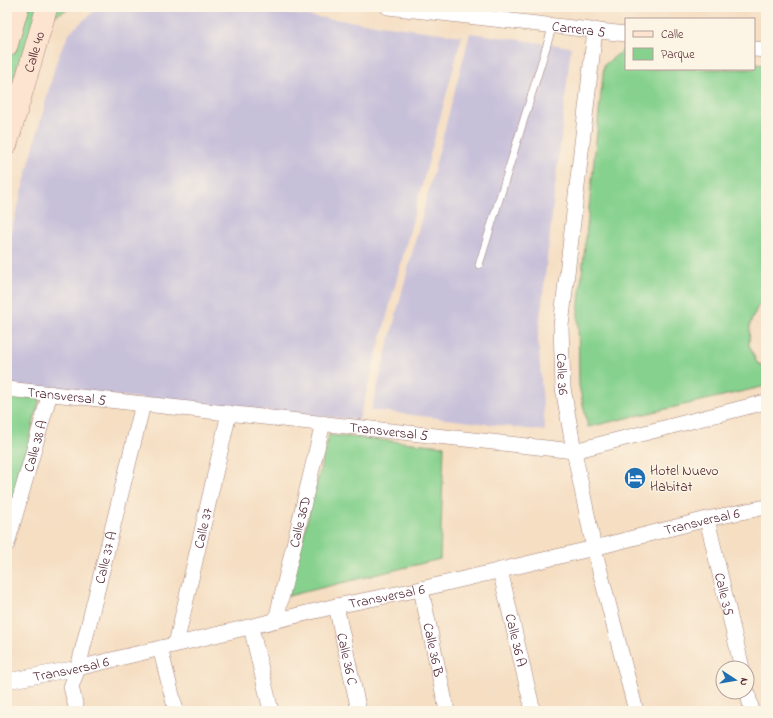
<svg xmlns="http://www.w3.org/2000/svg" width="773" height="718" viewBox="0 0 773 718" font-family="'Indie Flower',sans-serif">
  <rect width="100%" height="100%" fill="#fcf5e5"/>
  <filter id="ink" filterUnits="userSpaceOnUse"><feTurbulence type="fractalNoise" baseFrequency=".025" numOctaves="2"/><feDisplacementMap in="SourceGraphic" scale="8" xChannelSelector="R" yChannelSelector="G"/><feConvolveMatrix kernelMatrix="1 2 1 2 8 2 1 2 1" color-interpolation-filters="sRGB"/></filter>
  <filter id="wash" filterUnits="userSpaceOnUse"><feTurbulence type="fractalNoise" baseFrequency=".012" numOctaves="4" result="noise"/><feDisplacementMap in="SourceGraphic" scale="16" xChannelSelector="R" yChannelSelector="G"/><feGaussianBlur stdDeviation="0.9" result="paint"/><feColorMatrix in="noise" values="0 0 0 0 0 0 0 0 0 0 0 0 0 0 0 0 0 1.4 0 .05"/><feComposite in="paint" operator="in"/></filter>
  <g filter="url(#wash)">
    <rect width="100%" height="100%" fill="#f5dec2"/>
    <g fill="#c7c0d9">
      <path d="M99,7H235L388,26L462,36L359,420L7,385V247L56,63L62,48L70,32Z"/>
      <path d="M470,33L571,47L538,338L545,431L371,410Z"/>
    </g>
    <g fill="#86d18e" stroke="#68785c">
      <path d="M7,7H76C53,12 32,32 23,52C16,67 12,85 7,100Z"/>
      <path d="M626,48V69H754V64L766,65V301L758,306L750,324L749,345L757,363L766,367V386L588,427L579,386L578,312L604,65Z"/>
      <path d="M7,396L40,398L7,523Z"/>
      <path d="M329,435L444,446L440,559L288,596Z"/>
    </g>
  </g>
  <g filter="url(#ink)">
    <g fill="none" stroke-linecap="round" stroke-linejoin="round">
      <g stroke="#a07e76" stroke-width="8">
        <path id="lane" d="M479,265L553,25"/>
      </g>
      <g stroke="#a07e76" stroke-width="16">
        <g id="street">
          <path id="s1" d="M388,7L626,34"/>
          <path id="s2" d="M595,30L561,326L563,388L574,451L594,548L636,711"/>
          <path d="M754,49L766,50"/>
          <path id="s3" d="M7,389L574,451L766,402"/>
          <path id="s4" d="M707,519L742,668"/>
          <path id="s5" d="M7,544L50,393"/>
          <path id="s6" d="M500,570L533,711"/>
          <path id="s7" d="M421,589L447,711"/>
          <path id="s8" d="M336,606L359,711"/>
          <path id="s9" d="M276,620L323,423"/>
          <path d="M251,627L271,711"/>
          <path id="s10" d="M176,644L229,413"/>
          <path d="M160,648L176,711"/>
          <path id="s11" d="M7,681L78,668L336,606L421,589L594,548L707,519L766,507"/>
          <path d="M747,691L752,711"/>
          <path id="s12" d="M77,711L71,687L78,668L143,404"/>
        </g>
      </g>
      <g stroke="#a07e76" stroke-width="22">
        <g id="secondary">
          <path d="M7,46L18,7"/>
          <path id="s13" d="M7,144L47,7"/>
        </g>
      </g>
      <use href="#lane" stroke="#fff" stroke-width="7"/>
      <use href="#street" stroke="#fff" stroke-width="15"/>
      <use href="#secondary" stroke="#fde4d0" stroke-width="21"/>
    </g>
  </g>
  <defs>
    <g id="hotel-disc" transform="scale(1.15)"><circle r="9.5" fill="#1f6fb2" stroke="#fcf5e5"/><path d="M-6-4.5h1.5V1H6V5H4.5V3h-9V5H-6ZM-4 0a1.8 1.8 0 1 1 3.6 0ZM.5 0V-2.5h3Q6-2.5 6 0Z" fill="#fff"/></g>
  </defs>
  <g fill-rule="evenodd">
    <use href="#hotel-disc" x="635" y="478"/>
  </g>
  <g text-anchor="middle" stroke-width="3" stroke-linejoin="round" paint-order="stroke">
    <g font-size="14" fill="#4a1f2b" stroke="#fcf5e5">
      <text dy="5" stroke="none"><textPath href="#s1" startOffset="192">Carrera 5</textPath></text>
      <text dy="5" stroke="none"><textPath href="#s13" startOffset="96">Calle 40</textPath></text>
      <text dy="5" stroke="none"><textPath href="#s2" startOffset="346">Calle 36</textPath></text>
      <text dy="5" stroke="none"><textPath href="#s3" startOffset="60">Transversal 5</textPath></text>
      <text dy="5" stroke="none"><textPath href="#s3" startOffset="384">Transversal 5</textPath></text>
      <text dy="5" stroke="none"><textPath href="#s5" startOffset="102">Calle 38 A</textPath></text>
      <text dy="5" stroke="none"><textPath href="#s11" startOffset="713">Transversal 6</textPath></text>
      <text dy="5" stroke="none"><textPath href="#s9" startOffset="101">Calle 36D</textPath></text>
      <text dy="5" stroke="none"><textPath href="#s10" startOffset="119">Calle 37</textPath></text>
      <text dy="5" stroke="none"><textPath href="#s12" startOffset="159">Calle 37 A</textPath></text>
      <text dy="5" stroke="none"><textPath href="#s4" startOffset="77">Calle 35</textPath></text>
      <text dy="5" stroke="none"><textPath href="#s11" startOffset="389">Transversal 6</textPath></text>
      <text dy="5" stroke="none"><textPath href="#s6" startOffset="72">Calle 36 A</textPath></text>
      <text dy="5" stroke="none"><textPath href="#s7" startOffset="62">Calle 36 B</textPath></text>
      <text dy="5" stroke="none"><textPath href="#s8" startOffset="54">Calle 36 C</textPath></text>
      <text dy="5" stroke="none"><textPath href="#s11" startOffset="65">Transversal 6</textPath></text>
    </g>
    <g font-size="14" fill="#4a1f2b" stroke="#fcf5e5" text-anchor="start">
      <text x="650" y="475">Hotel Nuevo<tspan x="650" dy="16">Habitat</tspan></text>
    </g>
  </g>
  <rect width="773" height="718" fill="none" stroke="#fcf5e5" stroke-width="24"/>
  <rect x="625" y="18" width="130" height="52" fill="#fcf5e5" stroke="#b59f9b"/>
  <rect x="633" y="31" width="20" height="6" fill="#fde4d0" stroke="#b59f9b"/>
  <text x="661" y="38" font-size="12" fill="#4a1f2b">Calle</text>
  <rect x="633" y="48" width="20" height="12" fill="#86d18e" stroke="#b59f9b"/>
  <text x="661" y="58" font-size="12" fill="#4a1f2b">Parque</text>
  <g transform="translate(735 680) rotate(102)"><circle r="19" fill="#fcf5e5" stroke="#b59f9b"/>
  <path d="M0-3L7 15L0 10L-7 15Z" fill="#1f6fb2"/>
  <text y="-6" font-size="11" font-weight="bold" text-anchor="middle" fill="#4a1f2b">N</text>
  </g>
</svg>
